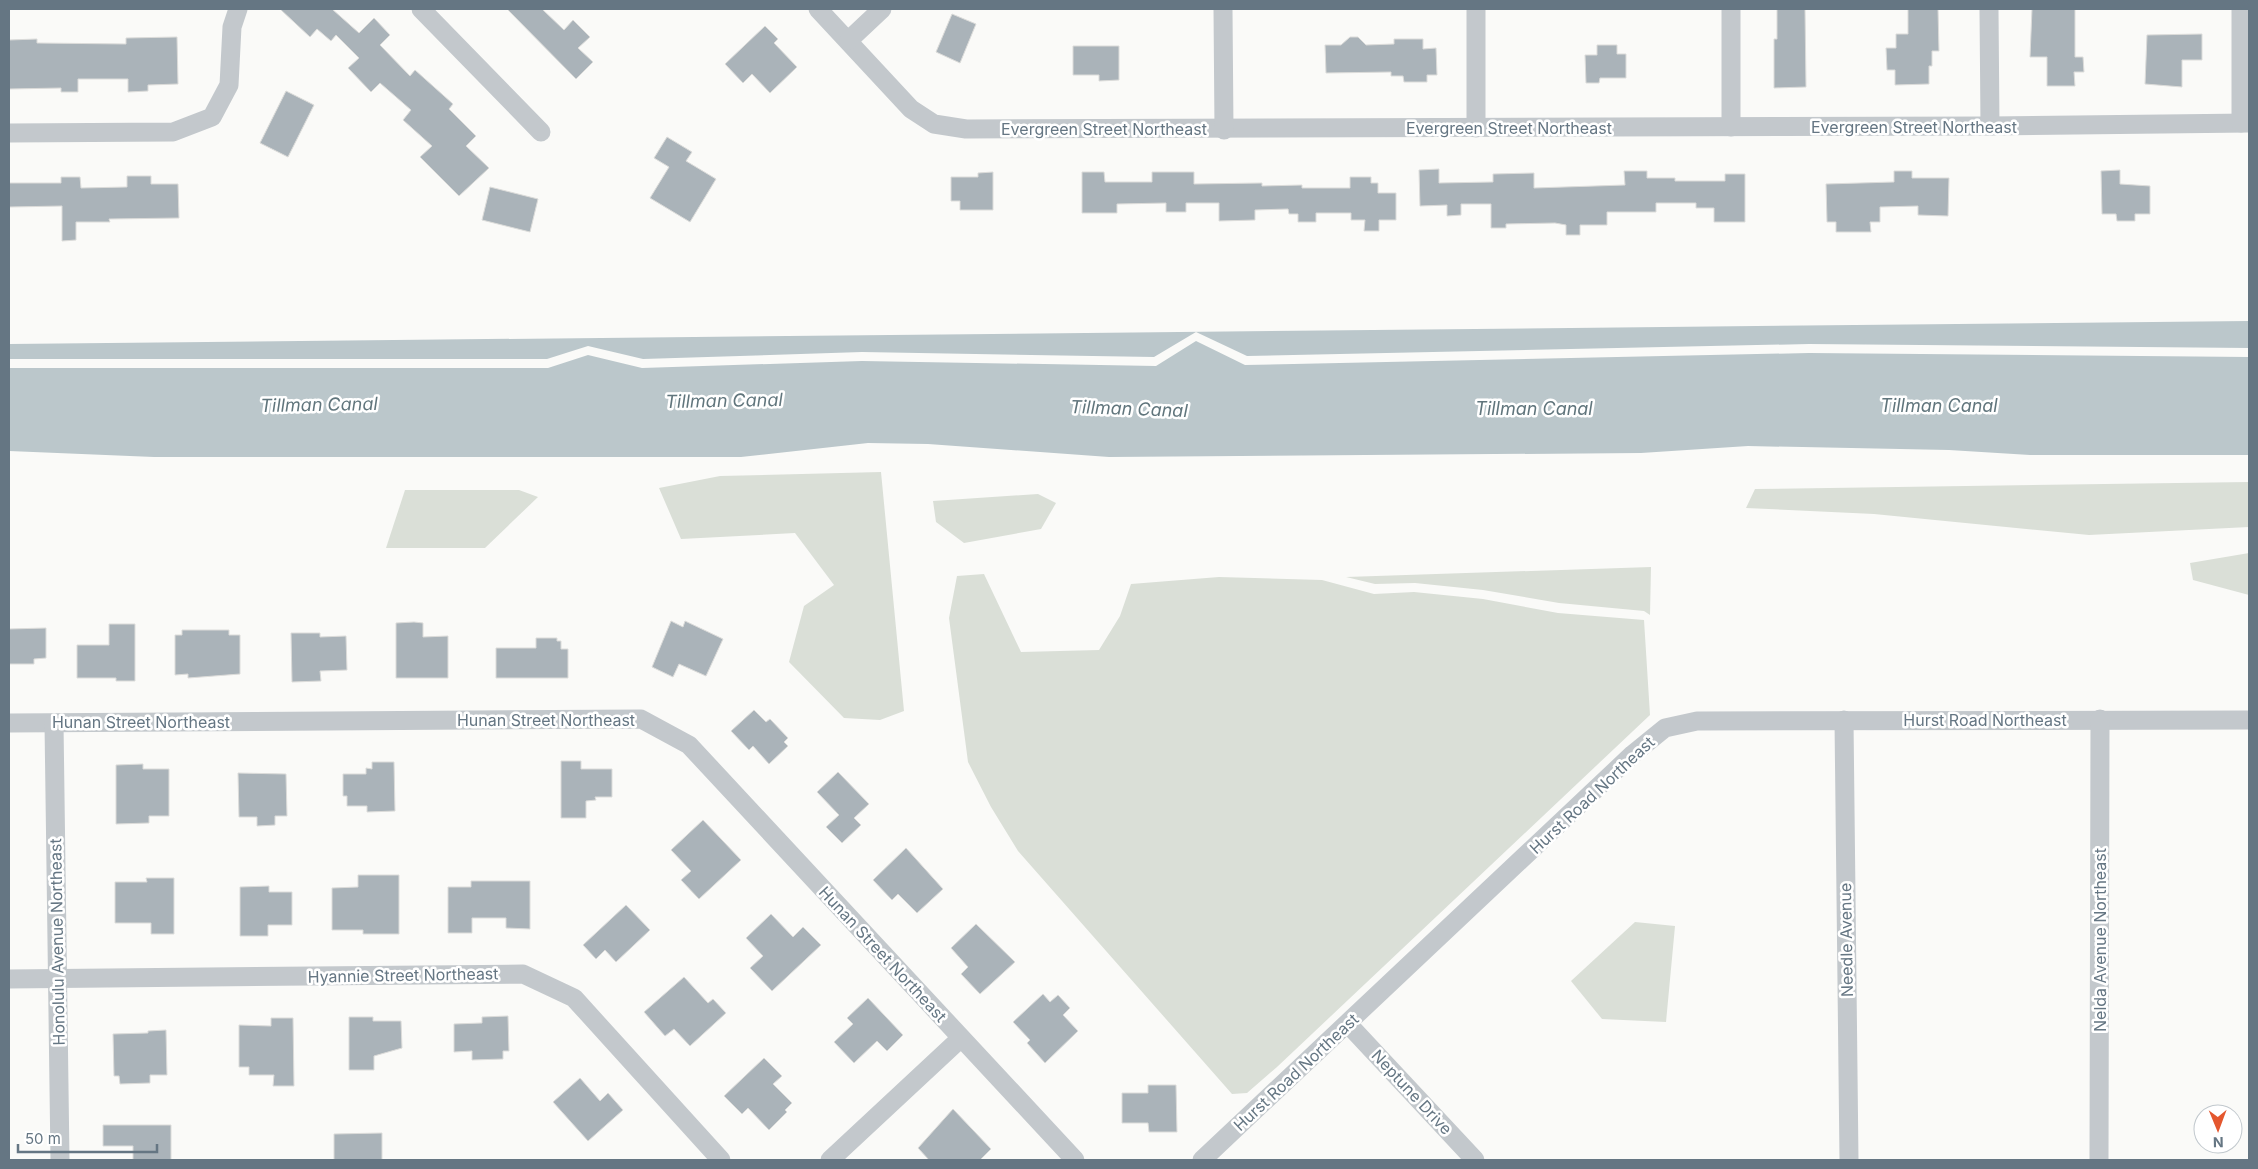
<svg xmlns="http://www.w3.org/2000/svg" width="2258" height="1169" viewBox="0 0 2258 1169" font-family="Inter,sans-serif">
  <rect width="100%" height="100%" fill="#fafaf8"/>
  <g fill="#dadfd7">
    <path d="M881,472L904,711L880,720L844,718L789,662L804,606L834,585L795,533L681,539L659,488L720,476Z"/>
    <path d="M2249,482V527L2089,535L1874,514L1746,508L1755,489Z"/>
    <path d="M405,490H519L538,497L485,548H386Z"/>
    <path d="M1038,494L1056,503L1041,529L964,543L936,522L933,501Z"/>
    <path d="M2249,553V595L2193,580L2190,563Z"/>
    <path d="M1651,567L1650,615L1644,611L1559,603L1483,590L1415,583L1375,584L1346,577Z"/>
    <path d="M984,574L1021,652L1099,650L1120,616L1131,584L1219,577L1322,580L1374,594L1414,592L1483,599L1558,613L1644,620L1650,715L1277,1067L1247,1093L1232,1094L1018,851L991,807L968,762L949,618L957,576Z"/>
    <path d="M1635,922L1675,926L1666,1022L1602,1019L1571,981Z"/>
  </g>
  <g fill="#bbc7cb">
    <path d="M2249,321V348L1809,344L1247,356L1196,332L1154,357L862,352L643,359L588,346L547,359H9V344Z"/>
    <path d="M1196,341L1245,365L1809,353L2249,357V455H2030L1949,450L1748,446L1641,453L1109,457L928,444L868,443L741,457H154L9,451V368H548L588,355L642,368L862,361L1156,366Z"/>
  </g>
  <g fill="#aab3b9" stroke="#dcdcda">
    <path d="M280,9H332L359,33L374,18L390,35L380,45L410,76L415,70L453,104L449,109L476,136L466,146L489,168L459,196L420,157L432,146L403,120L411,110L380,83L371,92L348,68L359,58L336,35L331,41L317,29L310,37Z"/>
    <path d="M507,9H542L564,30L573,20L590,37L578,48L593,62L576,79Z"/>
    <path d="M1777,9H1805L1806,87L1774,88V39H1777Z"/>
    <path d="M1908,9H1938L1939,51H1932V66H1929V84L1895,85V70H1887L1886,48H1896V34H1908Z"/>
    <path d="M2032,9H2075V57H2083L2084,72H2074L2075,86H2047V57H2030Z"/>
    <path d="M952,14L976,24L960,63L936,52Z"/>
    <path d="M765,26L778,39L774,43L797,67L770,93L752,74L743,83L725,64Z"/>
    <path d="M2202,34V60H2182V87L2145,84L2147,35Z"/>
    <path d="M177,37L178,84L148,85V91L128,92V79H78V92H61V88L9,89V40L37,39V43L126,44V38Z"/>
    <path d="M1350,37H1358L1366,45L1394,44V39H1423V49L1436,48L1437,75H1427V82H1404L1403,76H1391V72L1326,73L1325,45H1341Z"/>
    <path d="M1597,45H1617V54H1626V78H1600L1599,83H1586L1585,55H1597Z"/>
    <path d="M1073,46H1119V80L1099,81V75H1073Z"/>
    <path d="M286,91L314,105L288,157L260,143Z"/>
    <path d="M667,137L692,152L686,161L716,179L690,222L650,198L669,167L654,158Z"/>
    <path d="M1439,169V183L1493,182V174L1534,173V188L1625,185L1624,171H1647V178H1675V181H1725V174H1745V222H1714V208H1696V203H1656V212H1607V225H1580V235H1566V225L1555,223L1506,224V228H1491V204H1461V215L1447,216V205L1420,206L1419,170Z"/>
    <path d="M2120,170V184L2150,186V214H2135V221H2117L2116,214H2102L2101,171Z"/>
    <path d="M1894,171H1912V178H1949L1948,216L1918,215V206L1880,207V222H1870L1871,232H1836V222H1827L1826,184L1894,182Z"/>
    <path d="M993,172V210H960V201H951V177H978V173Z"/>
    <path d="M1082,172H1104L1105,182H1152V172H1194V184L1262,183V186L1302,185V188H1350V177H1371V183H1378V193H1396V220H1379V231H1364L1365,220H1351V213H1316V222H1298V214H1289L1288,209L1255,210V220L1219,221V203H1186V212H1166V203L1117,204V213H1082Z"/>
    <path d="M127,176H151V184H178L179,218L109,219L110,222H76V240L62,241V206L9,207V183H61V177H80L81,188L127,187Z"/>
    <path d="M490,187L538,199L530,232L482,220Z"/>
    <path d="M671,621L683,627L685,621L723,639L706,676L679,664L673,677L652,667Z"/>
    <path d="M414,622L423,623V637L448,636V678H396V623Z"/>
    <path d="M109,624H135V681H116V678H77V645H109Z"/>
    <path d="M46,628V658L34,659V664H9V629Z"/>
    <path d="M182,630H229V635H240V674L188,678V674L175,675V635H182Z"/>
    <path d="M291,633H320V637L346,636L347,670L320,671L321,681L292,682Z"/>
    <path d="M536,638H557V641H561V649H568V678H496V648H536Z"/>
    <path d="M754,710L766,722L770,719L788,738L784,742L788,746L769,764L753,746L749,750L731,731Z"/>
    <path d="M561,761H581V769H612V797H595L596,800L586,801V818H561Z"/>
    <path d="M372,762H394L395,811L367,812V806H347V796H343V774H366V768L372,769Z"/>
    <path d="M143,764V769H169V816H149V823L116,824V765Z"/>
    <path d="M838,772L869,804L854,818L861,825L842,843L826,827L839,815L817,792Z"/>
    <path d="M238,773L286,774L287,816H275V825L257,826V817H239Z"/>
    <path d="M703,820L741,860L699,899L681,880L691,871L671,850Z"/>
    <path d="M906,848L943,889L917,913L898,894L892,900L873,880Z"/>
    <path d="M358,875H399V934H363V930H332V888L358,887Z"/>
    <path d="M146,878H174V934H151V923H115V882H147Z"/>
    <path d="M471,881H530V929L506,928V918H472V933H448V887H471Z"/>
    <path d="M269,886V892H292V925H268V936H240V887Z"/>
    <path d="M626,905L650,930L616,962L605,950L596,959L583,945Z"/>
    <path d="M771,914L793,937L803,927L821,945L772,991L750,968L763,956L746,938Z"/>
    <path d="M976,924L1015,962L980,994L961,974L968,967L951,948Z"/>
    <path d="M684,977L708,1003L713,999L726,1013L690,1046L674,1029L665,1036L644,1012Z"/>
    <path d="M1043,994L1050,1002L1058,995L1070,1008L1063,1015L1078,1031L1045,1063L1027,1043L1030,1040L1013,1022Z"/>
    <path d="M868,998L903,1035L887,1051L877,1041L854,1063L834,1042L853,1024L847,1018Z"/>
    <path d="M508,1016L509,1051H503V1059L472,1060V1051L454,1052V1024L482,1023V1017Z"/>
    <path d="M349,1017H373V1021H401L402,1048L374,1056V1070H349Z"/>
    <path d="M271,1018H293L294,1086H273L274,1075H249V1067H239V1025L271,1026Z"/>
    <path d="M166,1030L167,1075H150V1083L120,1084L119,1076H114L113,1034L148,1033V1031Z"/>
    <path d="M764,1058L782,1076L773,1084L792,1103L785,1110L787,1112L769,1130L748,1108L742,1114L724,1096Z"/>
    <path d="M580,1078L600,1101L608,1093L623,1110L588,1141L553,1102Z"/>
    <path d="M1148,1085H1176L1177,1132H1149L1148,1123H1122V1093H1148Z"/>
    <path d="M953,1109L991,1149L980,1160H929L918,1148Z"/>
    <path d="M103,1125H171V1160H133V1146H103Z"/>
    <path d="M382,1133V1160H334V1134Z"/>
  </g>
  <g fill="none" stroke-linecap="round" stroke-linejoin="round">
    <g stroke="#c3c8cc" stroke-width="19">
      <path d="M421,9L541,132"/>
      <path d="M818,9L911,109L934,124L966,129L1990,126L2249,123"/>
      <path d="M1223,9L1224,130"/>
      <path d="M1476,9V128"/>
      <path d="M1731,9V127"/>
      <path d="M1989,9L1990,126"/>
      <path d="M2241,9V123"/>
      <path d="M849,40L882,9"/>
      <path d="M9,133L173,132L212,117L229,85L232,27L238,9"/>
      <path d="M1844,720L1849,1160"/>
      <path d="M9,723L641,719L689,745L1075,1160"/>
      <path d="M54,723L60,1160"/>
      <path d="M9,979L523,974L574,998L721,1160"/>
      <path d="M1348,1024L1475,1160"/>
      <path d="M830,1160L961,1038"/>
      <path d="M1202,1160L1633,754L1665,728L1697,721L2249,720"/>
      <path d="M2099,1160L2100,719"/>
    </g>
  </g>
  <g text-anchor="middle" stroke-width="5" stroke-linejoin="round" paint-order="stroke">
    <g font-size="16" fill="#657683" stroke="#fff">
      <text x="1914" y="133">Evergreen Street Northeast</text>
      <text x="1509" y="134">Evergreen Street Northeast</text>
      <text x="1104" y="135">Evergreen Street Northeast</text>
      <text x="546" y="726">Hunan Street Northeast</text>
      <text x="1985" y="726">Hurst Road Northeast</text>
      <text x="141" y="728">Hunan Street Northeast</text>
      <text transform="translate(1592 795) rotate(-43)" y="6">Hurst Road Northeast</text>
      <text transform="translate(1846 940) rotate(-91)" y="6">Needle Avenue</text>
      <text transform="translate(2100 940) rotate(-90)" y="6">Nelda Avenue Northeast</text>
      <text transform="translate(57 942) rotate(-91)" y="6">Honolulu Avenue Northeast</text>
      <text transform="translate(883 954) rotate(47)" y="6">Hunan Street Northeast</text>
      <text transform="translate(403 975) rotate(-1)" y="6">Hyannie Street Northeast</text>
      <text transform="translate(1296 1072) rotate(-43)" y="6">Hurst Road Northeast</text>
      <text transform="translate(1412 1092) rotate(47)" y="6">Neptune Drive</text>
    </g>
    <g font-size="18" font-style="italic" fill="#60757c" stroke="#fff">
      <text transform="translate(724 401) rotate(-1)" y="6">Tillman Canal</text>
      <text transform="translate(319 405) rotate(-1)" y="6">Tillman Canal</text>
      <text x="1939" y="412">Tillman Canal</text>
      <text transform="translate(1129 409) rotate(2)" y="6">Tillman Canal</text>
      <text x="1534" y="415">Tillman Canal</text>
    </g>
  </g>
  <rect width="2258" height="1169" fill="none" stroke="#657683" stroke-width="20"/>
  <g transform="translate(2218 1129) rotate(179)"><circle r="24" fill="#ffffff" stroke="#c1c8cd"/>
  <path d="M0-4L9 19L0 12L-9 19Z" fill="#e4572e"/>
  <text y="-8" font-size="14" font-weight="bold" text-anchor="middle" fill="#657683">N</text>
  </g>
  <path d="M18 1144v8h139v-8" fill="none" stroke="#657683" stroke-width="2.5"/>
  <text x="25" y="1144" font-size="15" fill="#657683" stroke="#ffffff" stroke-width="4" paint-order="stroke">50 m</text>
</svg>
